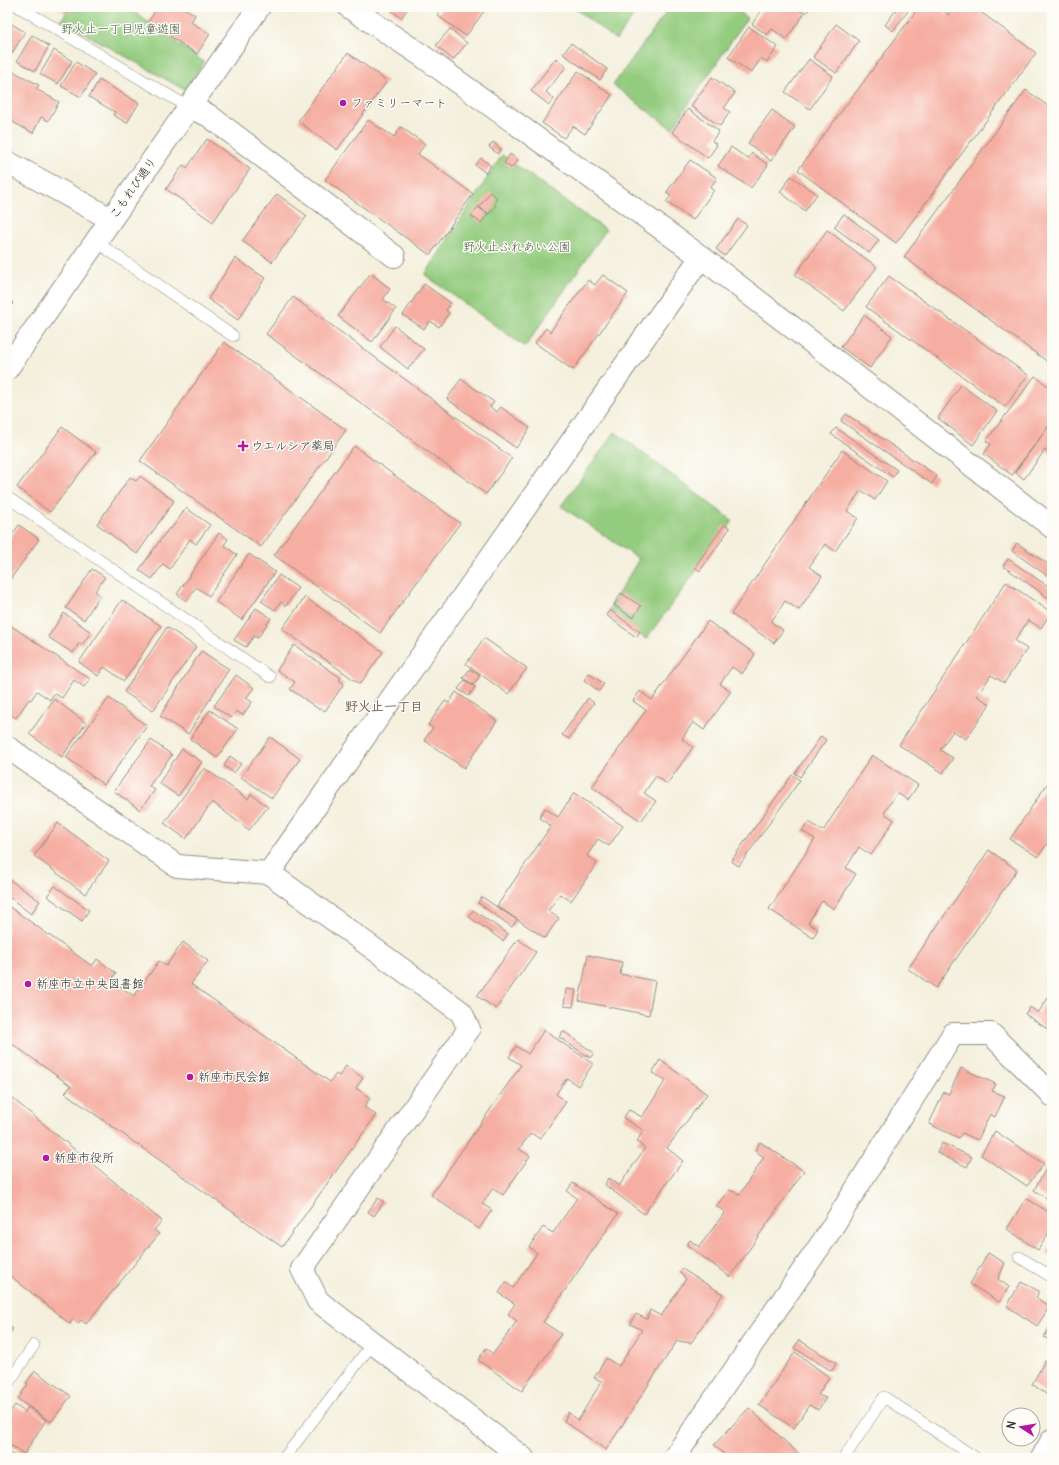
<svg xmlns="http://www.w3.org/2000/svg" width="1059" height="1465" viewBox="0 0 1059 1465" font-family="Delius,'Klee One',sans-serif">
  <rect width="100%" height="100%" fill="#fdfcf7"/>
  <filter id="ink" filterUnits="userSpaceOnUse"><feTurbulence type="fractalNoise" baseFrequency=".025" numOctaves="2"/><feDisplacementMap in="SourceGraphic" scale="8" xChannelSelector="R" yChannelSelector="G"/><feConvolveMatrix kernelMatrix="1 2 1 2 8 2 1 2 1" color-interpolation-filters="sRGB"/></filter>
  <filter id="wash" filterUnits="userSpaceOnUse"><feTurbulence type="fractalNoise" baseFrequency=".012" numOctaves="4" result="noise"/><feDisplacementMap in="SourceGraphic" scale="16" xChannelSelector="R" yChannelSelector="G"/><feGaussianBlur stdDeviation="0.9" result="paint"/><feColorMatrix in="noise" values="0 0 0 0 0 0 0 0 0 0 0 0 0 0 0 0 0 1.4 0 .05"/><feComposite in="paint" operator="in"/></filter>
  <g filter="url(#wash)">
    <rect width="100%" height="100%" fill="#f4f0dd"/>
    <g fill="#94cc7f" stroke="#607c55">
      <path d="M70,7H127L204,62L185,90L61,20Z"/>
      <path d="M573,7H640L616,40Z"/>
      <path d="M670,7H735L747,18L672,129L613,85Z"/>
      <path d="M502,155L606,230L525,347L425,275Z"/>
      <path d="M615,432L733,521L646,639L608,611L639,559L561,506Z"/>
    </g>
    <g id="blocks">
      <g fill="#f6aea2">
        <path d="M56,7H70L66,13Z"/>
        <path d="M158,7L169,9L170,7H183L195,15L191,22L210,34L197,54L148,22Z"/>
        <path d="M388,7H409L401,18Z"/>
        <path d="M442,7H487L466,36L437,15Z"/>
        <path d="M764,7H793L804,14L786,39L772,29L767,35L752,24Z"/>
        <path d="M797,7H811L806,13Z"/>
        <path d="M898,7H911L893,31L885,25Z"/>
        <path d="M919,7H939L948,15L954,7H974L1036,53L896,243L798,170Z"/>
        <path d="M10,23L25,32L11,55L7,52V28Z"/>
        <path d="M836,24L859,41L836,73L813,57Z"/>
        <path d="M749,27L778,47L767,62L761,58L751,73L728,57Z"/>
        <path d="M450,29L467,43L453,60L436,45Z"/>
        <path d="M32,35L49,46L35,71L17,61Z"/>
        <path d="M571,43L607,69L600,80L563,54Z"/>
        <path d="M54,50L72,61L58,84L40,74Z"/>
        <path d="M348,53L387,81L337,150L298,121Z"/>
        <path d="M556,58L566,67L546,92L554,99L549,105L531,91Z"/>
        <path d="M809,59L833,76L810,109L785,92Z"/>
        <path d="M76,62L95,74L81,97L61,86Z"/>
        <path d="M7,68L39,85L36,89L59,102L48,121L41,117L33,133L7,119Z"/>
        <path d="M578,71L612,95L585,134L573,126L564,138L542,123Z"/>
        <path d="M712,77L735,93L724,108L730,112L720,126L691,106Z"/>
        <path d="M99,80L139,103L127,123L113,115L115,112L89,97Z"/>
        <path d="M1026,90L1052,109V365L904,257Z"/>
        <path d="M688,109L719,131L712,141L717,145L708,158L672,132Z"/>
        <path d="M772,110L795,127L771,161L748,143Z"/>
        <path d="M368,120L394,137L401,127L425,144L418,154L473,194L430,255L325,180Z"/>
        <path d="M207,139L250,169L213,222L166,189L183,165L187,168Z"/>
        <path d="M493,142L501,149L498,154L489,147Z"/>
        <path d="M731,147L748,159L752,153L768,165L751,188L718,166Z"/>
        <path d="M510,154L518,160L511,168L504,163Z"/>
        <path d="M481,158L491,166L486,173L475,165Z"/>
        <path d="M690,160L717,178L710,188L714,190L693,220L666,202L671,196L666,193Z"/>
        <path d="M791,176L817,194L805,211L780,192Z"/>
        <path d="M490,192L497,198L494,203L496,205L489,214L479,207Z"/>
        <path d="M277,194L307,216L272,262L242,241Z"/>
        <path d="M478,207L488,214L481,223L471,216Z"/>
        <path d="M844,214L879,240L869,253L834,227Z"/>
        <path d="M738,219L747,225L725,256L716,249Z"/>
        <path d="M827,230L877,267L844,311L795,275Z"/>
        <path d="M235,258L265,278L238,320L208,299Z"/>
        <path d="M371,273L390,289L383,299L396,309L372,342L338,316Z"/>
        <path d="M603,275L628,293L573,370L535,343L546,328L550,332L588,280L595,285Z"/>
        <path d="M889,276L1028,375L1005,407L866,307Z"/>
        <path d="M424,284L451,303L446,310L449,313L439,327L430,321L424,329L403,315Z"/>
        <path d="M293,297L512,458L486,494L266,334Z"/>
        <path d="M7,299L13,303L7,312Z"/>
        <path d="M864,315L892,336L870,368L841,347Z"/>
        <path d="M395,326L424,349L408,369L380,347Z"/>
        <path d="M224,342L346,430L261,547L140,461Z"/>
        <path d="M1035,376L1052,389V455L1045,450L1024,479L1015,472L1051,423L1012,475L984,454L991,444L986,441Z"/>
        <path d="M461,379L494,402L490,407L497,412L501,407L530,428L516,448L447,399Z"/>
        <path d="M961,385L997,411L973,445L938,418Z"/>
        <path d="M846,414L937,476L932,484L841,421Z"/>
        <path d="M62,427L96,452L50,512L17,487Z"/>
        <path d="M836,428L897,470L893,477L831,434Z"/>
        <path d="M354,446L460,523L380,633L274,555Z"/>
        <path d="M842,450L887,481L875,500L861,490L847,511L858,518L835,551L825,544L809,567L822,576L799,610L785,601L771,622L783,630L774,643L731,614Z"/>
        <path d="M140,476L174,501L137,554L97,524L130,477L136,481Z"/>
        <path d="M186,508L210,525L196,544L190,539L170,569L163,564L152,579L139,570L169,528L171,529Z"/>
        <path d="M19,525L39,539L7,584V542Z"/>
        <path d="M724,525L730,528L700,571L695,567Z"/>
        <path d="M219,533L228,539L224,545L237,555L209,596L196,587L186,601L177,594Z"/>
        <path d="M1017,543L1052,567V579L1012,551Z"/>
        <path d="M249,554L275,572L242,620L216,602Z"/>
        <path d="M1008,559L1052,589V600L1003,566Z"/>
        <path d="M92,569L105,577L95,591L100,595L84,620L66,608Z"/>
        <path d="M279,575L298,588L286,606L281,602L275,610L261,601Z"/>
        <path d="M1006,582L1051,612L1041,628L1028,620L1015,641L1027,649L1004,683L991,675L977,696L990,704L966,739L953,731L940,750L953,758L943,773L899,745Z"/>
        <path d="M621,593L641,606L633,618L614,605Z"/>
        <path d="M305,597L383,652L360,684L282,629Z"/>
        <path d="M122,600L161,626L124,681L104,667L98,676L79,662Z"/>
        <path d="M256,608L271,618L258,638L254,636L246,647L234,640Z"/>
        <path d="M610,610L640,632L636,637L606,615Z"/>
        <path d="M64,613L91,632L82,645L79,643L73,653L48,637Z"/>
        <path d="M708,621L755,654L742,674L732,667L720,684L731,691L704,730L693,722L682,739L693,747L667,784L656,776L644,793L656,801L641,821L592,787L646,710L633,701L640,691L652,700Z"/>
        <path d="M7,623L90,679L84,687L74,680L62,698L54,693L50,700L37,691L31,700L29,699L16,718L7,712Z"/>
        <path d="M167,627L196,647L153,711L124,692Z"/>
        <path d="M484,638L527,668L508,694L466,664Z"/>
        <path d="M294,645L341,678L339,680L344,684L325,711L321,708L320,710L290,689L295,682L277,670Z"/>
        <path d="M201,651L229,669L188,734L160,716Z"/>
        <path d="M470,669L480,676L473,685L463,678Z"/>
        <path d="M589,673L604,684L599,691L584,680Z"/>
        <path d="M236,675L254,688L246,698L252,702L243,715L236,711L231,718L214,706Z"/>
        <path d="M465,680L475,687L469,696L458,689Z"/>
        <path d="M456,692L497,721L464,768L424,740L433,728L428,725L445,701L449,703Z"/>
        <path d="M109,698L147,726L104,785L66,757Z"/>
        <path d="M588,698L594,703L569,739L562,735Z"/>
        <path d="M54,699L86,723L62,757L29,734Z"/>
        <path d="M210,710L238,729L217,758L190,739Z"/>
        <path d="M821,736L826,740L800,777L795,773Z"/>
        <path d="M270,737L300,759L272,798L241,777Z"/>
        <path d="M151,740L172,755L149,786L155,790L140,810L114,791Z"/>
        <path d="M182,749L202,762L178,796L159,783Z"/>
        <path d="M872,755L918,785L908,800L897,793L884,813L894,820L871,855L859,847L846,868L856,874L834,909L822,901L808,923L818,929L813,938L769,909L815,839L802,831L809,822L823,831Z"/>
        <path d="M230,756L241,764L234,773L224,766Z"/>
        <path d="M204,768L248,799L251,794L268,807L249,830L212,802L186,839L164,823Z"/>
        <path d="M792,775L800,780L739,866L731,861Z"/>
        <path d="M1052,777V837L1038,857L1010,839Z"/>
        <path d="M574,793L623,826L609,846L598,839L587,856L597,863L571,901L560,894L548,911L559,918L545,938L497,906L551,826L539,817L545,808L558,817Z"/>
        <path d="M58,823L109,861L85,894L34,856Z"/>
        <path d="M989,850L1017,870L936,988L908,969Z"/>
        <path d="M7,878L40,901L31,914L9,897L7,900Z"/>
        <path d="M55,886L89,910L82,921L47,896Z"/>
        <path d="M482,897L517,920L512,927L478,903Z"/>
        <path d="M7,905L92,966L97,959L116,973L111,980L134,996L159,961L166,966L183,942L208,961L191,984L330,1082L336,1074L339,1076L346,1066L363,1078L356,1088L370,1098L364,1107L376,1115L282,1247L65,1093L71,1086L7,1040Z"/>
        <path d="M473,910L508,934L503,941L469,917Z"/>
        <path d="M518,939L536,952L496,1009L477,996Z"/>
        <path d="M588,955L622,962L620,974L655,981L649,1015L579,1001Z"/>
        <path d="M566,989L576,990L573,1007L564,1006Z"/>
        <path d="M1052,992V1032L1025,1014L1030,1007L1038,1013Z"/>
        <path d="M544,1030L593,1064L578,1086L567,1078L556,1094L566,1102L540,1139L531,1133L519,1149L530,1156L503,1195L493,1188L482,1204L492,1210L479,1229L431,1195L521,1065L509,1057L516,1046L528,1054Z"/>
        <path d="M563,1031L594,1053L590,1058L559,1037Z"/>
        <path d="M660,1060L707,1094L667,1148L683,1161L644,1214L605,1185L608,1178L619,1186L645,1148L637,1142L643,1130L623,1118L629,1110L642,1117L666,1080L652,1073Z"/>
        <path d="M961,1068L996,1084L992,1091L1005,1096L995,1117L990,1114L978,1140L962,1133L959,1138L929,1124L944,1092L949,1094Z"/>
        <path d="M7,1094L162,1221L154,1230L159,1234L86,1324L81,1320L78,1323L73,1319L70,1324L7,1273Z"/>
        <path d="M995,1131L1044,1164L1027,1186L981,1155Z"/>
        <path d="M760,1142L804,1171L730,1277L687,1245L690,1240L699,1247L725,1212L716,1206L729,1190L740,1194L764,1157L755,1151Z"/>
        <path d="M942,1143L972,1157L967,1167L937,1153Z"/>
        <path d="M1052,1158V1202L1034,1190Z"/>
        <path d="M573,1183L618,1214L543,1322L561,1334L522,1391L478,1360L486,1348L493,1354L517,1321L508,1314L515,1304L499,1293L506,1282L513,1288L537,1253L529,1247L543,1227L553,1233L577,1198L567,1191Z"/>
        <path d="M378,1198L384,1202L374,1216L368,1212Z"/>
        <path d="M1026,1198L1052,1214V1228L1038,1250L1007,1229Z"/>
        <path d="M1052,1244V1258L1046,1253Z"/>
        <path d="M988,1253L1005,1263L998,1279L1009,1287L999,1302L970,1284Z"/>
        <path d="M682,1269L723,1294L691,1343L677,1341L606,1450L564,1421L568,1412L578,1420L602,1381L594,1378L606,1358L619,1366L642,1330L630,1324L636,1314L647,1319L650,1310L661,1316L686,1279L679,1272Z"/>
        <path d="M1021,1282L1039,1291L1036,1298L1050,1306L1037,1326L1007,1306Z"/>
        <path d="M1052,1323V1342L1044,1337Z"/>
        <path d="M7,1324L13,1329L7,1337Z"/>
        <path d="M799,1340L836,1363L832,1371L794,1348Z"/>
        <path d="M795,1352L829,1377L818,1395L826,1398L818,1410L809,1405L794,1428L759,1405Z"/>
        <path d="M1045,1361L1052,1366V1386L1046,1394L1032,1384Z"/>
        <path d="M35,1371L71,1396L51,1422L18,1399L28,1384L26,1383Z"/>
        <path d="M15,1405L25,1412L28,1407L46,1420L24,1454L7,1443V1416Z"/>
        <path d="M749,1408L800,1455L798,1458H729L714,1445Z"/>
        <path d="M7,1451L17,1458H7Z"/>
      </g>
    </g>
  </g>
  <g filter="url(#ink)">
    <use href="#blocks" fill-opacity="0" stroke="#908e84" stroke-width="1"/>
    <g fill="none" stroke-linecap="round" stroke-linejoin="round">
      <g stroke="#908e84" stroke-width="12">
        <g id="lane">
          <path d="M19,7L190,108"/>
          <path d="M95,241L233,336"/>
          <path d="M7,497L270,677"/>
          <path d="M1019,1257L1052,1277"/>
          <path d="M7,1385L34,1345"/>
          <path d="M284,1458L373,1343"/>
          <path d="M844,1458L884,1397L976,1458"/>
        </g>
      </g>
      <g stroke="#908e84" stroke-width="24">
        <g id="street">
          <path d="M190,108L208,115L394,256"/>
          <path d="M7,162L111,219"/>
          <path d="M701,257L1052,527"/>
          <path d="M269,873L461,1012L469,1029L302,1269L318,1301L523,1458"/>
          <path d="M674,1458L826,1237L953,1034H991L1052,1095"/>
          <path d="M1042,1458L1052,1440"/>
        </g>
      </g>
      <g stroke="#908e84" stroke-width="24">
        <g id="secondary">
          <path d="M7,369L259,7"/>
          <path d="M7,747L177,866L269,873L701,257L421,55L349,7"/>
        </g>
      </g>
      <use href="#lane" stroke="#fff" stroke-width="11"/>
      <use href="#street" stroke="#fff" stroke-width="22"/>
      <use href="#secondary" stroke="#fff" stroke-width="22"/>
    </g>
  </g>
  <g fill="#b5179e" stroke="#fdfcf7" stroke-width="1.5">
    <circle cx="343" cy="103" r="4"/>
    <path d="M241 440h4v4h4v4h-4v4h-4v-4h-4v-4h4z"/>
    <circle cx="28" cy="984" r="4"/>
    <circle cx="190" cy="1077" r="4"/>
    <circle cx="46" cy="1158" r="4"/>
  </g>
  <g text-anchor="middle" stroke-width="3" stroke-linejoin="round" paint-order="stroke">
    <g font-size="12" fill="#4a5b44" stroke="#fdfcf7">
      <text x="121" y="33">野火止一丁目児童遊園</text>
      <text x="517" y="251">野火止ふれあい公園</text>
    </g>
    <g font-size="12" fill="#2b2b2b" stroke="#fdfcf7" text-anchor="start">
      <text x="351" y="107">ファミリーマート</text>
      <text x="251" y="450">ウエルシア薬局</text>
      <text x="36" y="988">新座市立中央図書館</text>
      <text x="198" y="1081">新座市民会館</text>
      <text x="54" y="1162">新座市役所</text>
    </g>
    <g font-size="12" fill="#2b2b2b" stroke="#fdfcf7">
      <text transform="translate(133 188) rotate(-55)" y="4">こもれび通り</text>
    </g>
    <g font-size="13" font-weight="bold" fill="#725955" stroke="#fdfcf7">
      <text x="384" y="711">野火止一丁目</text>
    </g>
  </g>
  <rect width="1059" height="1465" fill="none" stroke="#fdfcf7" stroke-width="24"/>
  <g transform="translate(1021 1427) rotate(282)"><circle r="19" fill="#fdfcf7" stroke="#a9a8a5"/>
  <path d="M0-3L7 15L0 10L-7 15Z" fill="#b5179e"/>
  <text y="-6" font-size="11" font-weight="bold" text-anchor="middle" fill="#2b2b2b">N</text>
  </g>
</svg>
